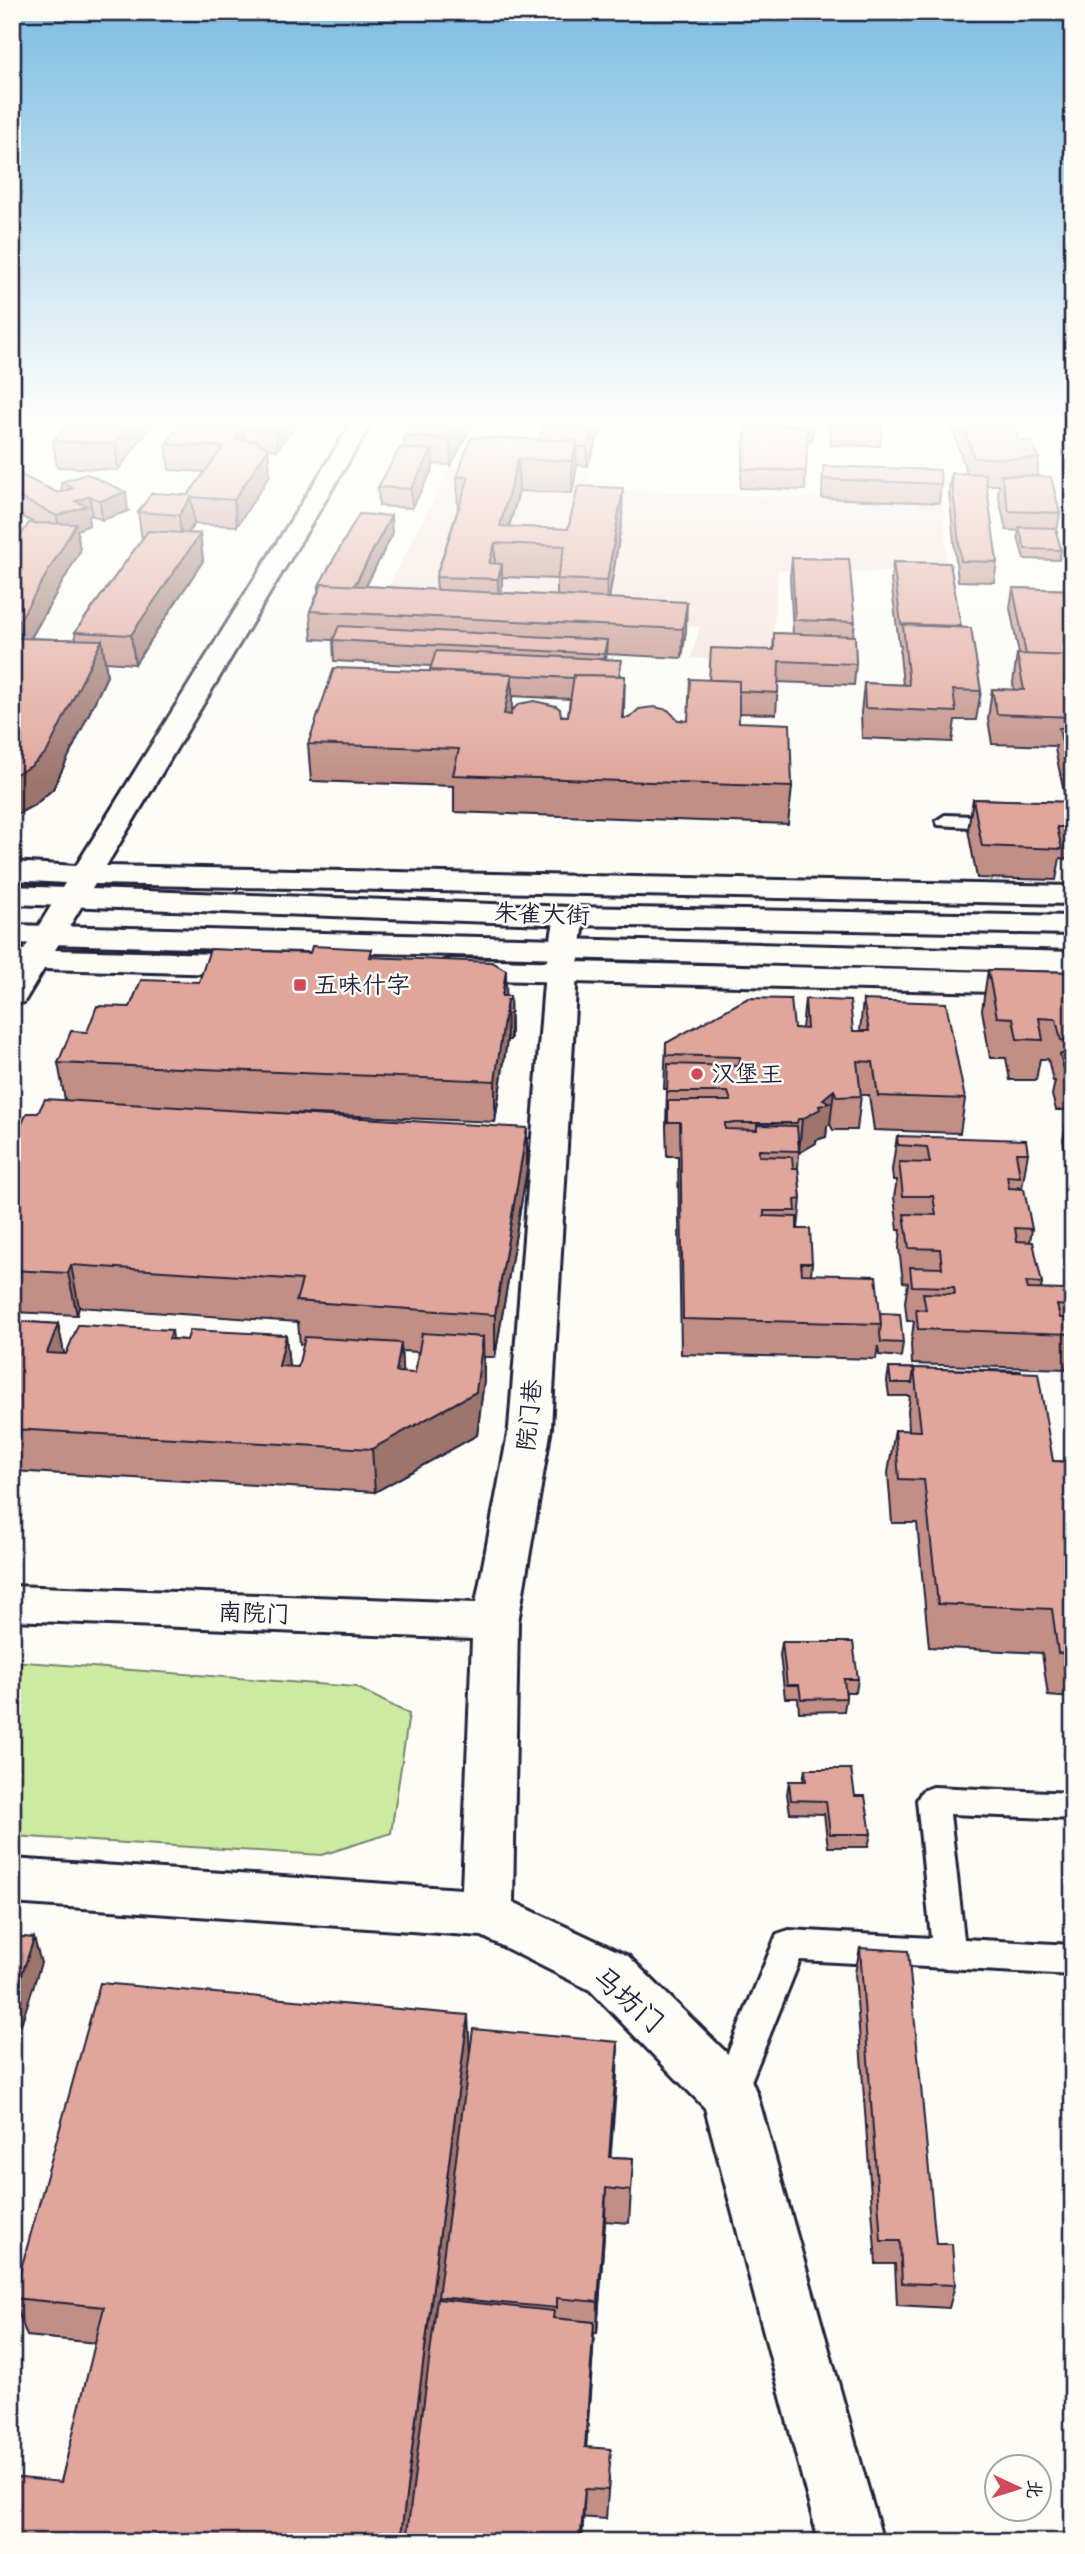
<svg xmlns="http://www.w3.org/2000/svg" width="1085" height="2554" viewBox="0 0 1085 2554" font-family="'Balsamiq Sans','LXGW WenKai TC',sans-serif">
  <rect width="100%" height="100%" fill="#fdfcf7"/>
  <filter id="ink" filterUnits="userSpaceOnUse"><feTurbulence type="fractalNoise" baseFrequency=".0143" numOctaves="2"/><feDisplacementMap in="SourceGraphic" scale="14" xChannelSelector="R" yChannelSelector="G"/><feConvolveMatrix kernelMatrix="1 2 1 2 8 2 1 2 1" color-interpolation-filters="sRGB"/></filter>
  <g filter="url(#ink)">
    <path fill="#f4e2dc" d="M450,468L589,472L585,489L943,503L948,573L778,570L771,662L691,658L700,627L376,610Z"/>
    <path fill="#cceaa1" stroke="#77866e" stroke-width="2" d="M12,1661L356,1687L409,1714L391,1833L322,1855L12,1836Z"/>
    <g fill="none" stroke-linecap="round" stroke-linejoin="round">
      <g stroke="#22223b" stroke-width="6">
        <g id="service">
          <path d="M945,815L1002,817L1011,823L1002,829L938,825L936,821Z"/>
          <path d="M933,1787L1073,1793V1819L950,1814L964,1939L1073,1945V1975L800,1960L741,2106L729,2111L717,2106L711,2094L777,1934L789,1930L931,1938L917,1800L922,1791Z"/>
        </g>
      </g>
      <g stroke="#22223b" stroke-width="6">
        <path id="minor" d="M570,907L581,909L585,916L577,971L551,1428L518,1622L513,1902L628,1956L749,2075L757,2094L883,2542H819L705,2108L590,1990L482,1936L12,1903V1859L462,1889L472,1639L12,1620V1586L476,1603L509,1428L545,971L555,916L559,909Z"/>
      </g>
      <g stroke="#22223b" stroke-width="6">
        <g id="tertiary">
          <path d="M351,424H371L106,866L1073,886V904L95,884L55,950L259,955L270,958L275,965L270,972L259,975L44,969L24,1002L12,1005V949L24,950L65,883L12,880V862L76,866Z"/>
          <path d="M452,959L1073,974V994L452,979L441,976L436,969L441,962Z"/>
        </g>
      </g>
      <g stroke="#22223b" stroke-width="6">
        <g id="secondary">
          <path d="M12,886L570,907L1073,916V934L570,925L12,904Z"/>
          <path d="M12,925L1073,952V972L12,943Z"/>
        </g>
      </g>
      <use href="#service" fill="#fdfcf7" fill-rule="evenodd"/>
      <use href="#minor" fill="#fdfcf7" fill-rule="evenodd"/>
      <use href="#tertiary" fill="#fdfcf7" fill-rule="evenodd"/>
      <use href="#secondary" fill="#fdfcf7" fill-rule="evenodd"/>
    </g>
    <g fill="#c18f86" stroke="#22223b" stroke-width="2" fill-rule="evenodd">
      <path d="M67,424H152L118,470L57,467L53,441Z"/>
      <path d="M247,424H296L277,450L268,449L270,475L237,526L194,524L188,533L200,534L203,561L135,664L105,662L107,676L53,789L36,804L12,817V549L35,523L12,512V471L58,493L62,491L61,482L128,511L102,520L92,515L88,517L89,525L77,530L80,551L31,638L76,640L75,632L142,539L138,512L188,495L205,472L169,470L166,444L243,429Z"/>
      <path d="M411,424H473L451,465L432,464L433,468L412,508L379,506L378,487L404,448L403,436Z"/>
      <path d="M546,424H603L587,466L577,465L576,472L572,493L519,491L509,527L568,529L622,520L609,598L686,630L682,658L606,654V660L622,676L624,718L688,721L709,680L773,650L774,633L793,634L790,577L792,558L855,622L853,636L856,664L854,685L778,682L776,714L739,713V722L792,787L788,824L454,812V786L311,781L308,744L430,671L431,666L334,661L333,640L312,639L310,611L318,592V587L392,535L366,586L437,590L436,577L458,509L457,477L539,440ZM502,577L557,579V596L502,593ZM512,696L570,699L568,716L512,710Z"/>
      <path d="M766,424H814L812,440H807L805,490L740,488L742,469Z"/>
      <path d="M829,424H881L882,428L880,446L831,445Z"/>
      <path d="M951,424H1013L1019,441L1039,459L1037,477L1060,513L1057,532H1056L1061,550L1059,560L1024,559L1018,537L1019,531L1006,530L998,494L999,485H986L997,562L994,582L958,581L949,492L951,473L967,474Z"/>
      <path d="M823,466L941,484L939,503L822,498Z"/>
      <path d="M893,562L961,626L981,691L976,720H955L952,742L862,738L861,713L864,683L903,685L900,654L901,645L899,644L891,581Z"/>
      <path d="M1013,588L1073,590V859L1060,858L1056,880L977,878L968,830L973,799L1066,802L1055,749L1056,746L992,744L988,719L992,689L1014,690L1013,683L1017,654H1019L1010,608Z"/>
      <path d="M372,958L506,970V996H510L511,1036L510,1040H507L495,1122L290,1113L527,1169L495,1357H484V1380L477,1435L375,1492L12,1471V1321L58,1324L64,1354L172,1330L173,1339L187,1340L286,1335L289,1367H298L304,1344H300L298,1322L79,1307L77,1315L12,1312V1144L38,1113L65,1100L58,1063L87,1032L130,1007L199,982ZM401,1351L418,1352L415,1373H402Z"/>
      <path d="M988,970L1073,972V1150H1065L1063,1140L1068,1115L1067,1110H1056L1052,1095L1055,1081H1053L1048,1059H1040L1036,1080H1010L1006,1058H990L982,1010Z"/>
      <path d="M805,999L853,1031H860L863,1000L965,1099L960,1133L874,1130L869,1095H861L857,1130H833L830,1124L827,1126L826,1137L816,1140V1143L799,1153L798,1168L801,1199L798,1229L812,1263L811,1274L880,1313L903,1343L901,1357L879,1355L878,1346L876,1359L681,1354L678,1156H667L666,1126L667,1089H664L666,1043L794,1028L802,1029Z"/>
      <path d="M897,1136L1028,1153L1022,1188L1018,1187V1189L1032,1229L1030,1242L1042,1283L1041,1289L1069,1306L1066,1318L1073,1328V1338L1066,1369L912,1364L911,1344L914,1321H907L905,1302L908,1283L903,1282L899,1248L901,1230H898L894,1197L897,1180H893L892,1170Z"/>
      <path d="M889,1368L1021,1371L1053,1461L1073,1462V1698L1048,1696L1042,1653L929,1647L917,1523H892L888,1473L895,1430L909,1431L908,1411L910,1396H889L887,1381Z"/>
      <path d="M782,1642L858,1679L856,1692H846V1698L844,1711L799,1712L798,1698H785L780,1655Z"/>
      <path d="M805,1769L855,1796L871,1834L868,1847H828L824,1814L790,1813L787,1794L789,1781H803Z"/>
      <path d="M860,1948L936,2244L955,2285L949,2308L897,2305L895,2264H876L855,1973Z"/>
      <path d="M618,2042L610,2157L633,2158L629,2223L605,2221L597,2333H594L586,2447L609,2478L606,2519L61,2482L96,2343L27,2336L13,2298L470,2052Z"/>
      <path d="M1073,2324V2373H1072L1069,2335Z"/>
    </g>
    <g fill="#9d746d" stroke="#22223b" stroke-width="2">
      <path d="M130,424H152L118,470L115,444Z"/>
      <path d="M282,424H296L277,450L276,432Z"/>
      <path d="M458,424H473L451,465L450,439Z"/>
      <path d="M596,424H603L587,466V447Z"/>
      <path d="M243,428L245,454L235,440Z"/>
      <path d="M577,441L576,472L572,493V461Z"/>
      <path d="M268,449L270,475L237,526L234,500Z"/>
      <path d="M432,450L433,468L412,508L411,489Z"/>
      <path d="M518,459L519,491L504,544L500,526Z"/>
      <path d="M623,488L622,520L606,616L607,581Z"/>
      <path d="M126,492L128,511L102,520L100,501Z"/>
      <path d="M90,496L92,515L88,517L89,525L77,530L80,551L24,650L19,621L60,535L57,516L75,501Z"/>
      <path d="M191,497L194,524L182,542L179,515Z"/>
      <path d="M391,516L392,535L354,609L353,589Z"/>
      <path d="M200,534L203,561L135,664L131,635Z"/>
      <path d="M495,543V577L489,563Z"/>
      <path d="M502,564V598L499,613L498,579Z"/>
      <path d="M687,602L686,630L682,658L683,629Z"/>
      <path d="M102,640L107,676L53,789L36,804L12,817V776Z"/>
      <path d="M607,640L606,660L603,674L604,654Z"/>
      <path d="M512,674V709L505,751L504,714Z"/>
      <path d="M625,676L624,712L621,755L622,718Z"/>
      <path d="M506,970L507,1040L495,1122V1081L502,996Z"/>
      <path d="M510,996L511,1036L510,1040Z"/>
      <path d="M834,1090L830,1124L827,1126L826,1137L816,1140V1143L799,1153L802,1119L819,1106L823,1099Z"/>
      <path d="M527,1128V1169L495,1357V1315Z"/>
      <path d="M71,1265L79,1307L77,1315L68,1273Z"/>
      <path d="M58,1324L67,1367L47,1353Z"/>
      <path d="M286,1335L290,1378L279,1366Z"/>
      <path d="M483,1337L484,1380L477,1435L375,1492L372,1449Z"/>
      <path d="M401,1343L403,1386L396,1372Z"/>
      <path d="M34,1938L41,1963L12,2052V2004Z"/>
      <path d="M468,2015L470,2056L408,2542H400Z"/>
      <path d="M618,2042L617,2076L608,2189L609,2157Z"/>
      <path d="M606,2188L605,2221L597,2333L598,2302Z"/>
      <path d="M594,2322L593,2353L584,2477L585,2447Z"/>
      <path d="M585,2489L582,2542H580Z"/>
    </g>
    <g fill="#e0a69c" stroke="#22223b" stroke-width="2">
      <path d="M67,424H130L115,444L53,441Z"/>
      <path d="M247,424H282L276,432L242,430Z"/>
      <path d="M411,424H458L450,439L403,436Z"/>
      <path d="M546,424H596L587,447H577V441L539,440Z"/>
      <path d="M832,424H881L882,428L833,427Z"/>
      <path d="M963,424H1013L1019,441H1032L1039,459L974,458Z"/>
      <path d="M180,425L243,428L235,440L256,441L268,449L234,500L191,497L179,515L138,512L152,493L188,495L223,447L166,444Z"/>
      <path d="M746,425L808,427L806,471L742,469Z"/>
      <path d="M471,437L577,441L572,461L518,459L500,526L568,529L578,486L623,488L607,581L557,579L565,546L495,543L489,563L502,564L498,579L436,577L469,477H457Z"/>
      <path d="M400,448L432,450L411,489L378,487Z"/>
      <path d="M823,466L940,470L941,484L823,479Z"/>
      <path d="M12,471L58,493L73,488L61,482L87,474L126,492L100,501L90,496L75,501L87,506L57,516L12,494Z"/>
      <path d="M951,473L985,474L997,562L961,561Z"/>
      <path d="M1001,475L1051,477L1060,513L1009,511Z"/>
      <path d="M359,514L391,516L354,586L322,584L321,587H318Z"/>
      <path d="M29,523L76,524L19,621H12V549Z"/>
      <path d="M1019,527L1055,528L1061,550L1025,549Z"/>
      <path d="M148,531L200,534L131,635L75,632Z"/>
      <path d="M792,558L849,559L855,622L795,620Z"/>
      <path d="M893,562L950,563L961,626L901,624Z"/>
      <path d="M322,584L687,602L683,629L310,611Z"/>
      <path d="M1013,588L1073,590V656L1026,655Z"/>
      <path d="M903,625L971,628L981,691L953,690L956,712L865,708L864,683L909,685Z"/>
      <path d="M339,626L607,640L604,654L333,640Z"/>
      <path d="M774,633L855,636L856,664L779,661L778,693L739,691V681L709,680L711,648L774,650Z"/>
      <path d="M12,638L102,640L47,752L30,767L12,776Z"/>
      <path d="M436,651L622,660L619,676L574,675V678L512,675V674L430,670Z"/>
      <path d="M1017,654L1073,656V717L997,714L992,689L1024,690Z"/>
      <path d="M334,668L512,674L504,714L511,715V711L519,704L534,701L556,706L560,709L561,716H568L574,675L625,676L622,718H629L639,709L654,707L668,710L678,720L688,721L690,679L739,681V722L790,724L792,787L453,775L459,749L308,744Z"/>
      <path d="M1059,728H1073V788H1071Z"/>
      <path d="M973,799L1073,802V827H1057L1062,849L982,846Z"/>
      <path d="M312,946L372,949L370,957L492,962L506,970L502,996H510V1000H507L495,1081L58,1063L71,1031L87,1032L97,1006L130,1007L141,980L199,982L210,949L310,953Z"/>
      <path d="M988,970L1073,972V1041L1061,1040L1056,1019L1039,1018L1043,1040L1017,1039L1013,1018L997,1017Z"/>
      <path d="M748,998L791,999L794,1028L807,1029L805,999L850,1001L853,1031H869L863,1000L946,1003L965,1099L878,1096L873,1062L857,1061L861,1096L837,1097L834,1090L823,1099L830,1103L819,1106L820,1109L802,1119H798L797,1123H725V1129L757,1130V1125L797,1126L799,1151L759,1150V1156L792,1157L793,1168H798L801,1199L795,1200L796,1211H764V1216L797,1217V1229H810L812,1263H801L802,1274L876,1276L881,1324L683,1319L680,1122H668V1101H731L728,1092H667L668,1064L739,1066L740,1057L666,1055V1043Z"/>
      <path d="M1060,1054H1073V1069H1064Z"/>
      <path d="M45,1099L527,1128L495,1315L296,1301L302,1280L71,1265L68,1273L12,1270V1144L27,1113H38Z"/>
      <path d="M897,1136L1026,1140L1028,1153H1016L1020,1177L1007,1176L1009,1188L1024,1189L1032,1229L1015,1228L1017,1241L1033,1242L1042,1283L1026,1282L1028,1289L1066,1290L1069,1306L1057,1305L1060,1318H1071L1073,1334L918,1329L916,1309L926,1310L923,1293L955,1294L954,1287L912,1286L910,1267L942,1268L940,1249L909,1248L904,1214L936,1215L933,1196H903L899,1162L930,1163L927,1147L898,1145Z"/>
      <path d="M880,1313L900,1314L903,1343L881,1342L880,1333L881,1324Z"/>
      <path d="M12,1321L58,1324L47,1353L66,1354L78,1325H81L172,1330L169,1339L187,1340L190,1330L286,1335L279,1366L298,1367L305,1337L401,1343L396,1372L415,1373L422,1333L483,1337L476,1392L372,1449L12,1429Z"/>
      <path d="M889,1368L1021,1371V1373L914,1368L912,1383H891Z"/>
      <path d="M914,1368L1038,1373L1053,1461L1073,1462V1654L1058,1653L1052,1609L938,1604L924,1480L899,1479L895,1430L921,1431Z"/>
      <path d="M782,1642H853L858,1679H844L846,1698L801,1699L799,1685H787Z"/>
      <path d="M805,1769H851L855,1796H865L871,1834H830L826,1801L791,1800L789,1781H806Z"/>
      <path d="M12,1936L34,1938L12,2004Z"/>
      <path d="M860,1948L908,1951L936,2244H952L955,2285L902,2283L900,2241H881Z"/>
      <path d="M100,1983L468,2015L400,2542H12V2477L61,2482L104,2307L13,2298Z"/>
      <path d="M473,2029L618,2042L609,2157L633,2158L631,2191L606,2188L598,2302L557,2298V2308L438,2297Z"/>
      <path d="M437,2299L554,2311L553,2318L594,2322L585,2447L611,2449L608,2490L585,2489L580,2542H406Z"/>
    </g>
  </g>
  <linearGradient id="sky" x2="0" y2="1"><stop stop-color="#7dbde3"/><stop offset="0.54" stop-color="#fefefb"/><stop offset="1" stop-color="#fefefb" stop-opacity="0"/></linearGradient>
  <rect width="1085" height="782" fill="url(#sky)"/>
  <g fill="#d1495b" stroke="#fdfcf7" stroke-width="2.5">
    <rect x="293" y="978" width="14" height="14" rx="3.5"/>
    <circle cx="697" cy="1074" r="7"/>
  </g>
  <g text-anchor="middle" stroke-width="5" stroke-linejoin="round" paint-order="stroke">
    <g font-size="24" fill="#22223b" stroke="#fdfcf7">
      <text transform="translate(542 914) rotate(2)" y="8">朱雀大街</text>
      <text transform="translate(529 1415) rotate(-84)" y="8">院门巷</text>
      <text transform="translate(254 1613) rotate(2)" y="8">南院门</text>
    </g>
    <g font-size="24" fill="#22223b" stroke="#fdfcf7" text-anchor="start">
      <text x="314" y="993">五味什字</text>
      <text x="711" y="1082">汉堡王</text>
    </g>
    <g font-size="28" fill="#22223b" stroke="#fdfcf7">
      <text transform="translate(629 1999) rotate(41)" y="10">马坊门</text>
    </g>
  </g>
  <rect width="1085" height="2554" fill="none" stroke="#fdfcf7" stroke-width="42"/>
  <rect x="21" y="21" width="1043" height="2512" fill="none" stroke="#22223b" stroke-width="2.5" filter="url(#ink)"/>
  <g transform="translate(1018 2488) rotate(94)"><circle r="33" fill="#fdfcf7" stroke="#a5a5ac" stroke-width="2"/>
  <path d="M0-5L12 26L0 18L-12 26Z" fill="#d1495b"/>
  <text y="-10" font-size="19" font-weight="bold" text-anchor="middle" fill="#22223b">北</text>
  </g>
</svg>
